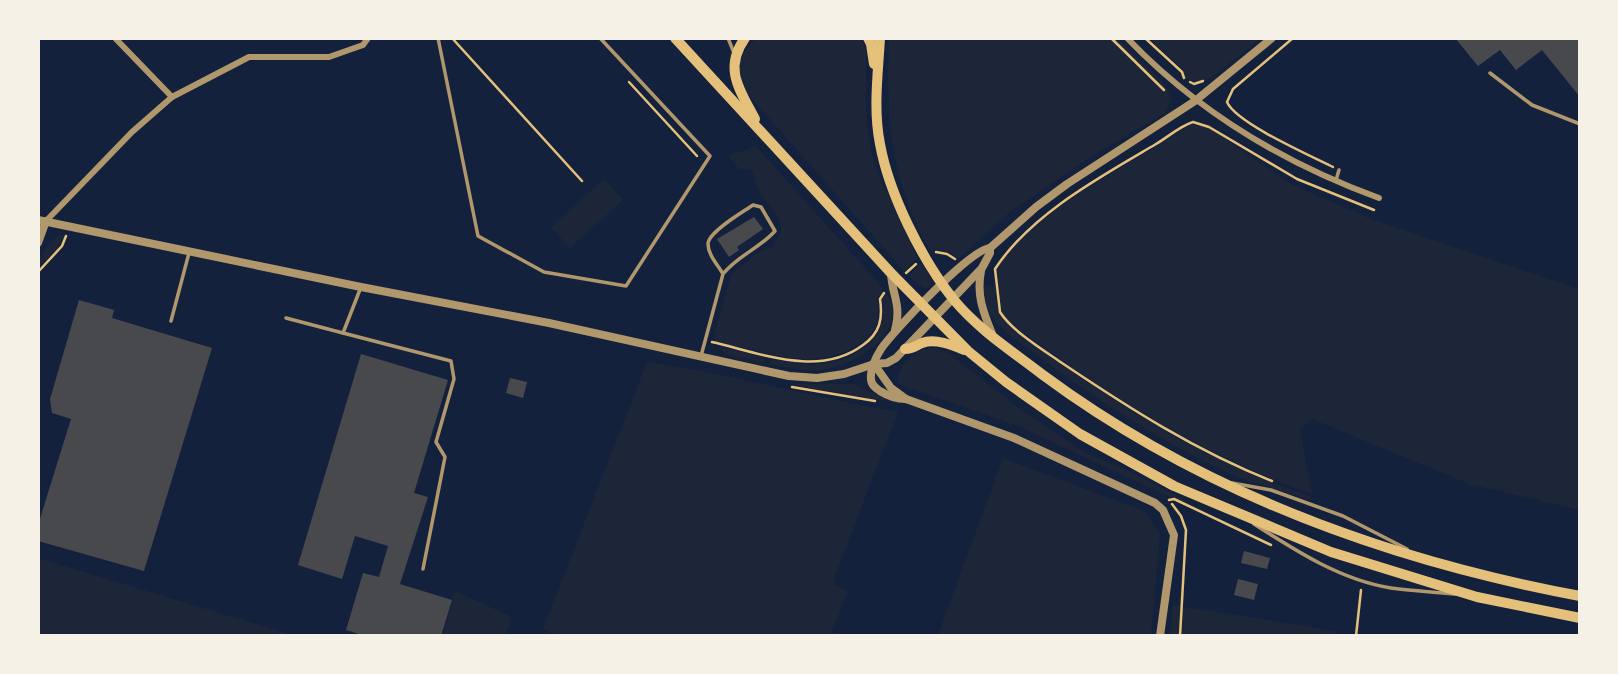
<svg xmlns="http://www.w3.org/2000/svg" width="1618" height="674" viewBox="0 0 1618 674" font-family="'Alegreya Sans',sans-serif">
  <rect width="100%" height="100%" fill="#14213d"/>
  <g fill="#1d2539">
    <path d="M756,39H862L866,52V113L871,152L876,169L918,258L904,271L745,91C736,71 739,52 756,39Z"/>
    <path d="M889,39H1118L1164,83L1169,91L1171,101L1165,113L1093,155L1010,212L958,259C952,251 940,247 930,251C890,177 886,121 889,39Z"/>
    <path d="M1149,39H1260L1213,76L1200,83L1182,78L1185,71Z"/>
    <path d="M1195,124L1212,130L1293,185L1371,219L1579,289V510L1469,484L1312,419L1300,430L1312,494C1227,464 1149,421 1075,369C1050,352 1024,335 1002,314L996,270C1024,221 1097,182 1144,154C1161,145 1177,129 1195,124Z"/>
    <path d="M756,146L884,289L876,299C881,314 879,328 867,338C823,376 766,352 715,341V332L732,273L755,255L775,245L774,242C794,223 765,205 757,187C755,181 754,175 752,170L739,169L728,156Z"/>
    <path d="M604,179L623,200L570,248L551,227Z"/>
    <path d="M60,235L63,236L56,249L39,268C38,255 49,241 60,235Z"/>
    <path d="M921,263L931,279V285L925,289L909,276Z"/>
    <path d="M983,284L995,287L998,311L1008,323C1065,368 1127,412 1192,446C1230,466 1270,482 1311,497L1310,500C1283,491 1255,484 1229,473C1164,444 1095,399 1038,356C1023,345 1005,334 993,319C985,309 982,297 983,284Z"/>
    <path d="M887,294C910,334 852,368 819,370C802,371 786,368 770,364L772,359C788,362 804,366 820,364C854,362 892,337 882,299Z"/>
    <path d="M718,347L765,357L764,363L725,354Z"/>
    <path d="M929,348H937L951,355L1015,405L1087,454L1121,467L1176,495L1206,514L1018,426L898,384C896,366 913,351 929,348Z"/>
    <path d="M647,362C732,374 814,398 898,412L835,576V585L848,591L832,632L839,635L558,636L543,629Z"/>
    <path d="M799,384H853L885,398V401L798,386Z"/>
    <path d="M1003,458L1144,511L1160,533L1151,635H938Z"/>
    <path d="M38,558L292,635H39Z"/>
    <path d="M455,591L512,617L505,635H443Z"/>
    <path d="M1173,605L1336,631V636H1170Z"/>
  </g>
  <g fill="#48494c">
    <path d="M1455,38H1580V97L1542,50L1516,70L1500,50L1478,66Z"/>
    <path d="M754,217L763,229L737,247L739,250L729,257L717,239Z"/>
    <path d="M79,300L114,310L112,318L212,348L144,571L38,541V525L71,419L52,413L50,399Z"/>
    <path d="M361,354L448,380L414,493L428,497L400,584L452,600L441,636H365L346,630L363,573L379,577L388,546L355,536L342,579L298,565Z"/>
    <path d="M510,378L527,382L523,398L506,393Z"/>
    <path d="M1244,551L1270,558L1267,569L1241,563Z"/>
    <path d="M1238,579L1258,584L1254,600L1234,595Z"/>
  </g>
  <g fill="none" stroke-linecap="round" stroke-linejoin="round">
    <g stroke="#e5c07b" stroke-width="2.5">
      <path d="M452,38L582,181"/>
      <path d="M1111,38L1164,90"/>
      <path d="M1145,38L1182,72L1184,78"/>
      <path d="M1293,38L1233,89L1227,102C1236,123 1311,156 1333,167"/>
      <path d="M629,82L697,156"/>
      <path d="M1190,82L1194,84L1203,81"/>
      <path d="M936,252L947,254L955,259"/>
      <path d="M38,272L62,246L66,236"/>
      <path d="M906,273L916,264"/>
      <path d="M712,342C760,353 819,378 863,345C880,333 883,319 880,299L884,293"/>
      <path d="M792,387L875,401"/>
      <path d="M1272,481C1196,451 1129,408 1062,363C1043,350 1012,331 1000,312L995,269C1031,214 1100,177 1156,144C1168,137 1180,126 1193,122L1209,127L1297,179L1374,210"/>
      <path d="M1169,500L1174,499L1271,545"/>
      <path d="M1172,504L1181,516L1186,530L1180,636"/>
      <path d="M1356,636L1361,590"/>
    </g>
    <g stroke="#b1986c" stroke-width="3.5">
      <path d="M438,38L478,236L544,272L626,286L710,156L600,38"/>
      <path d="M728,38L734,53"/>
      <path d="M1490,73L1532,105L1580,124"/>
      <path d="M1336,180L1339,170"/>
      <path d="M361,287L343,333L451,361L454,379L436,442L445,457L423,569"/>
      <path d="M286,318L343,333"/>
      <path d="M171,321L189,253"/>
      <path d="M701,356L723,274C737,256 760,248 775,231L761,207L753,205C743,212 708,232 708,244C708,255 718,265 723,274"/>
      <path d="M1232,483L1271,490L1343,516L1407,549"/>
      <path d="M1254,524C1296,551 1341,580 1391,588C1412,591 1434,592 1455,594"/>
    </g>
    <g stroke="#b1986c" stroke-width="6">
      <path d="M115,38L172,97"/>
      <path d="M1127,38C1199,113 1283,163 1379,198"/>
      <path d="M46,221L132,132L172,97L249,57H329L363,45L368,38"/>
    </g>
    <g stroke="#b1986c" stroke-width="8">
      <path d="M38,220L361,287L549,323L789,376L817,378L844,374L874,364L887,363L896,358L982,268L990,253V248"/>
      <path d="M38,243L46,221"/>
      <path d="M981,271C976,296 984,314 993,336"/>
      <path d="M891,273C892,296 902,304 895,330"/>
      <path d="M874,364L891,388L906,399"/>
      <path d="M1160,636L1174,535L1163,510L1155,503L1014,438L906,399C897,399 888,396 880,391C876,388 871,385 871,379C870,370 876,357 881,349C894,330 971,249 990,248L1036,207L1067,184L1195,101L1272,38"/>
    </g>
    <g stroke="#e5c07b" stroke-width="10">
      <path d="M675,38L891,273L968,351L1006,382L1080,434L1174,486L1331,552L1477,597L1580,618"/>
      <path d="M745,38C723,69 740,90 755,119"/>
      <path d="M868,38L871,44L874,64"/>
      <path d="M880,38C878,74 873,109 880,144C889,194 922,260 954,300C979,330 1012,351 1043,375C1201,492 1387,560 1580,596"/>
      <path d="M905,349C913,349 915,346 922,343C935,338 952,345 964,350"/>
    </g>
  </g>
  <rect width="1618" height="674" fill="none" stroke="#f6f1e7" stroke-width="80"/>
</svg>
